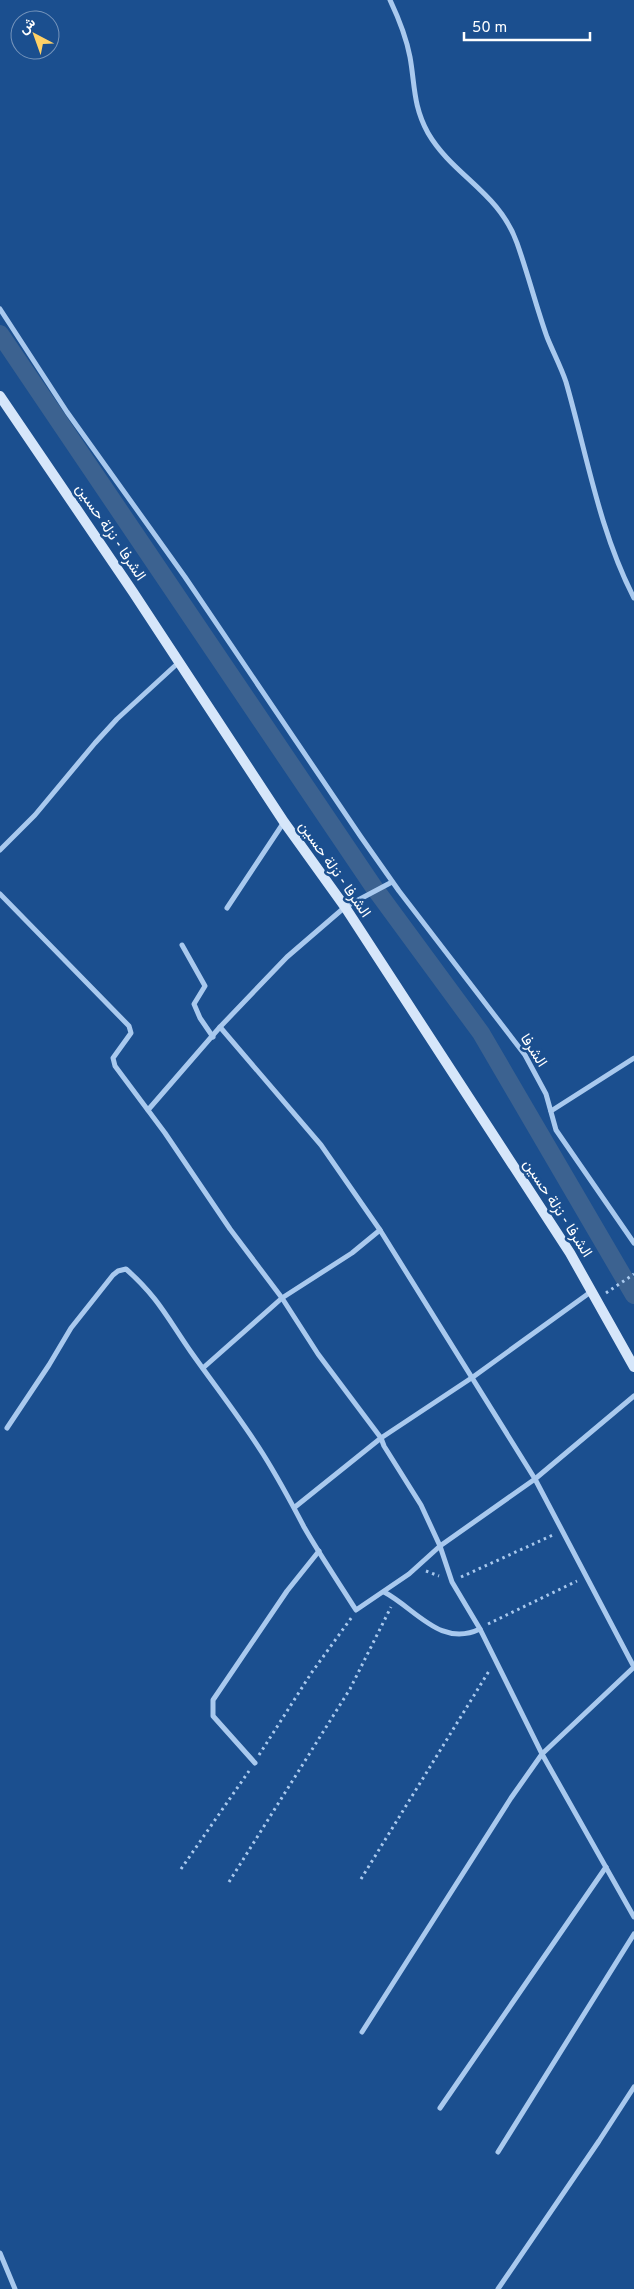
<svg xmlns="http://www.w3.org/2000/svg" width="634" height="2289" viewBox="0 0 634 2289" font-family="Overpass,Vazirmatn,sans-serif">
  <rect width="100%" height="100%" fill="#1b4f8f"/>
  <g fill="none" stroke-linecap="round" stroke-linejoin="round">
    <path stroke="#3c6290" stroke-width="18" d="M0,334L373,886L481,1033L634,1295"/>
    <g stroke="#a9c9ee" stroke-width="3" stroke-dasharray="2.5 4" stroke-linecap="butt">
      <path d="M606,1293L634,1274"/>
      <path d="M426,1571L439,1576"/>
      <path d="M461,1577L553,1535"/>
      <path d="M488,1624L577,1581"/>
      <path d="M259,1755L312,1672L352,1617"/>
      <path d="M181,1869L249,1771"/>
      <path d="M361,1879L489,1671"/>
      <path d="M229,1882L350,1689L391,1607"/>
    </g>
    <g stroke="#a9c9ee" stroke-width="5">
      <path d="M390,0C399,19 406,36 410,57C415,85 413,106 428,133C453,176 499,192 517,243C528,274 536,306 547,337C553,352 561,367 566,382C587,455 599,530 634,598"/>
      <path d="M0,309L67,412L185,577L361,837L399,891L525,1055L546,1094L556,1130L634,1243"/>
      <path d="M0,850L35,815L95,743L117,719L178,663"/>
      <path d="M0,894L129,1026L131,1033L113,1058L115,1066L165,1133L230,1229L282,1298L318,1354L381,1438L384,1446L421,1505L440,1546L452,1582L480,1629L542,1754L634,1917"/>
      <path d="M227,908L284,822"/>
      <path d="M182,945L205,986L194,1004L200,1018L213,1037"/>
      <path d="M220,1027L321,1145L380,1230L535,1479L634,1667"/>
      <path d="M148,1110L220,1027L287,957L345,907L392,882"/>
      <path d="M551,1111L634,1058"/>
      <path d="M203,1368L282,1298L352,1253L380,1230"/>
      <path d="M7,1428L49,1365L71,1328L113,1275L118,1271L126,1269C158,1297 168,1319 191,1352C215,1386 241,1419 263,1454C278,1478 291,1502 304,1527C320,1555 339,1583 356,1610L409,1574L440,1546L535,1479L634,1396"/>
      <path d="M295,1507L381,1438L473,1377L592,1291"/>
      <path d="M384,1592C415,1608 440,1648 480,1629"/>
      <path d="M255,1763L213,1716V1700L287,1591L319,1551"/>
      <path d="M362,2032L511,1798L542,1754L634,1667"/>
      <path d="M440,2108L606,1867"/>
      <path d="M498,2152L634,1934"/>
      <path d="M0,2253L15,2289"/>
      <path d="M498,2289L599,2141L634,2087"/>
    </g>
    <path stroke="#d6e6fa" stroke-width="10" d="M0,396L133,592L284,822L345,907L570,1253L634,1367"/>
  </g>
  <g text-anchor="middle" stroke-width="5" stroke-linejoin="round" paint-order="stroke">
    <g font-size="15" fill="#fff" stroke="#1b4f8f">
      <text transform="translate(111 532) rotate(56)" y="5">الشرفا - نزلة حسين</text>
      <text transform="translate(335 869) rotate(55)" y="5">الشرفا - نزلة حسين</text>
      <text transform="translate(534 1050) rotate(57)" y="5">الشرفا</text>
      <text transform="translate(558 1208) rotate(57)" y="5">الشرفا - نزلة حسين</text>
    </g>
  </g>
  <g transform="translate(35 35) rotate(319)"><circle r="24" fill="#1b4f8f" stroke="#7695bc"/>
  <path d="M0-4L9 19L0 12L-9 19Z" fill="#ffd166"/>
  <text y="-8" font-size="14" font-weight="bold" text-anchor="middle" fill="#ffffff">ش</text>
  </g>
  <path d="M464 32v8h126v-8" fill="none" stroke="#ffffff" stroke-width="2.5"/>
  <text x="472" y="32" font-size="15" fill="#ffffff" stroke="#1b4f8f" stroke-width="4" paint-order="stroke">50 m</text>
</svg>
